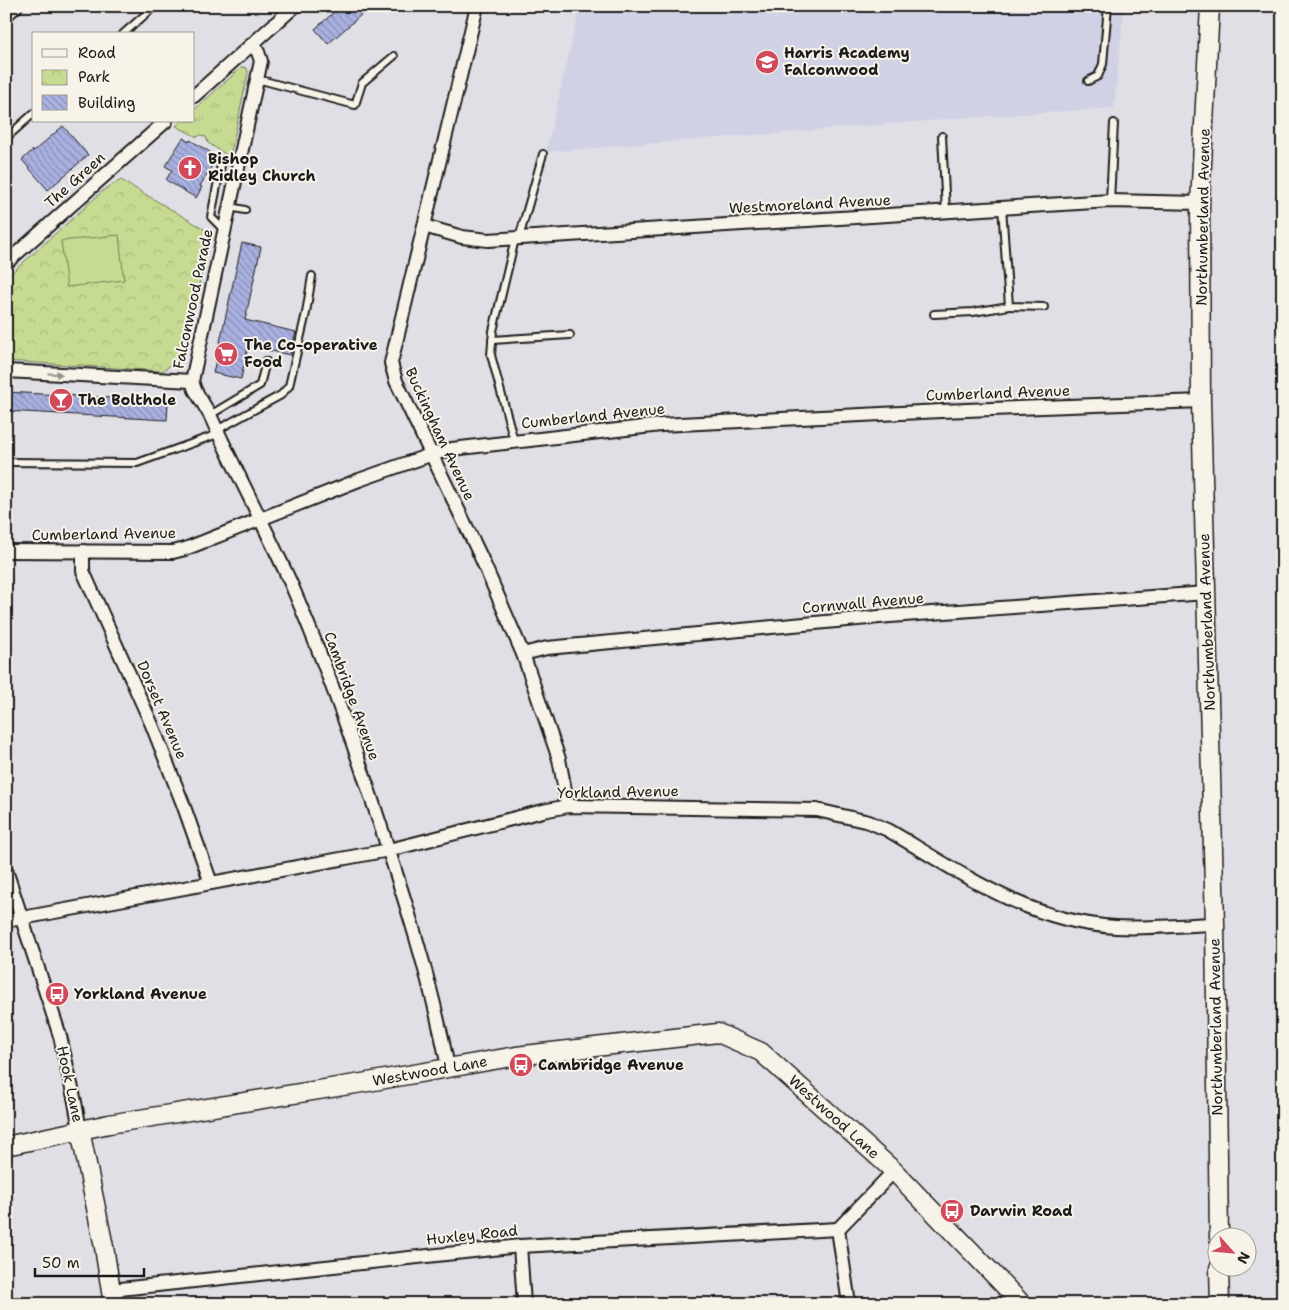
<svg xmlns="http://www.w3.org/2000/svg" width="1289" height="1310" viewBox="0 0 1289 1310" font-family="'Shantell Sans',sans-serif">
  <defs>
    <pattern id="grass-tufts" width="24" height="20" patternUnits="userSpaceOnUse" patternTransform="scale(1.25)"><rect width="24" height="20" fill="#c6db91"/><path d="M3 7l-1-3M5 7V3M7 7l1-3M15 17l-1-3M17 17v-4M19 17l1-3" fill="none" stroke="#aabb7c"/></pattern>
    <pattern id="park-crowns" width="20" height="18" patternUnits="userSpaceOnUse" patternTransform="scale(1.25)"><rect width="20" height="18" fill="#c6db91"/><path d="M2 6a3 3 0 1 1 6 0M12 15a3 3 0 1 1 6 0" fill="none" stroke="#aabb7c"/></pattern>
    <pattern id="building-back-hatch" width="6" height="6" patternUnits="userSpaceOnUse" patternTransform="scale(1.25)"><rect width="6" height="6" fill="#a9b1e1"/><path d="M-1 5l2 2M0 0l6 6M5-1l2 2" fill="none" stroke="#898fb6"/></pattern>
  </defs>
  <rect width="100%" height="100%" fill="#e0dfe6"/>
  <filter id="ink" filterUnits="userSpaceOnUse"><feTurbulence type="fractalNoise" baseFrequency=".02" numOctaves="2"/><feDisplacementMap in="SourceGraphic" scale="10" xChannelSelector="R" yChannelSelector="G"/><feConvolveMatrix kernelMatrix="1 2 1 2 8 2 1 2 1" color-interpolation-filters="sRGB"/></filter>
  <g filter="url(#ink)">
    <path fill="#d0d1e4" d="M580,6H1124L1114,108L963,118L546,152Z"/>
    <path fill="url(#grass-tufts)" stroke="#717c56" d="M242,67L247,68L248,73L230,157L208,143L206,137L201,135L197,137L176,126L181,121H194V110Z"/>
    <path fill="url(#park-crowns)" stroke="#717c56" d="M121,180L211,233L183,355L163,371L6,361V278L105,189Z"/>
    <path fill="#c6db91" stroke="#717c56" d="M119,235L124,280L67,287L61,241Z"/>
    <g fill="url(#building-back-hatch)" stroke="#1c1c1c">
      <path d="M341,6H371L328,44L315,29Z"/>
      <path d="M63,126L88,155L48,190L22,160L33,150L34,151Z"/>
      <path d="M183,138L189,142L190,140L210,152L209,154L215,157L210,166H212L200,186L202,187L196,198L166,180L172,170L165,166Z"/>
      <path d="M242,243L261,247L245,320L296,332L290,355L248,346L241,379L213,373Z"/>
      <path d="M6,392L168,401L167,420L6,411Z"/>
    </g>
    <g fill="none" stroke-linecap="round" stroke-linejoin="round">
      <g stroke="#1c1c1c" stroke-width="10">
        <g id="lane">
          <path d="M123,34L155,6"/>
          <path d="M257,79L355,105L362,83L394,56"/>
          <path d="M1088,81L1098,76L1103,64L1108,6"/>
          <path d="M942,136L946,212"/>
          <path d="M6,138L34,113"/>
          <path d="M222,160L211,217L224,230"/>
          <path d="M1110,201L1114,123"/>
          <path d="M230,207L245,210"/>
          <path d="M1002,207L1009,306L1044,307"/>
          <path d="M519,238L543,154"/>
          <path d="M934,314L973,312L1009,306"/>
          <path d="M492,340L570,335"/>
          <path d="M210,415L260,385L266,361"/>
          <path d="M217,430L281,395L289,386L306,313L312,276"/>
          <path d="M514,441L491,355L493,331L515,239"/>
          <path d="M6,462L137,463L218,434"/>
        </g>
      </g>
      <g stroke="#1c1c1c" stroke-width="16">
        <g id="street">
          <path d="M477,6L391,363L396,381L480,555L523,654L559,759L568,806"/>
          <path d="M6,15L16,6"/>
          <path d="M252,45L258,52L261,61L192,381L195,390L210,415C236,472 266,528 292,586C324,660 351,736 376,812C404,896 431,980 448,1067"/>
          <path d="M194,96L295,6"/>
          <path d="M424,226L462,237L488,240L1110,201L1200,203"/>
          <path d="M6,263L166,121"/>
          <path d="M6,371L192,381"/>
          <path d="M6,551L173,552L185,549L359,480L430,455L452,449L661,425L941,411L1201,401"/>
          <path d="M83,551V571L152,725L183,804L211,883"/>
          <path d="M523,654L547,648L890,616L1206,593"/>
          <path d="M6,870L60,1036L75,1102L80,1130"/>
          <path d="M6,921L389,850L543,811L568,806L817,810L869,822L888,830C961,873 1028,922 1116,927C1147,929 1183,925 1215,924"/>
          <path d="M838,1229L894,1171"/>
          <path d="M838,1229L849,1304"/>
          <path d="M520,1246L524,1304"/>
          <path d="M111,1290L520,1246L838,1229"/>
        </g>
      </g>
      <g stroke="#1c1c1c" stroke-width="21">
        <g id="secondary">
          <path d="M1210,6L1200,203L1201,401L1215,924L1219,1238"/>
          <path d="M80,1130L104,1247L113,1304"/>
          <path d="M6,1146L109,1124L368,1082L516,1056L718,1033L761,1052L894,1171L1022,1304"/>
          <path d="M1219,1268L1220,1304"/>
        </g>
      </g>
      <use href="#lane" stroke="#f7f3e8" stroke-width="6"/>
      <use href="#street" stroke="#f7f3e8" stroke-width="12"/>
      <use href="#secondary" stroke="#f7f3e8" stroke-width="18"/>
    </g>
    <defs><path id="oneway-solid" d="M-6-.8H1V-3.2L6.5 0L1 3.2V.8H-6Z" transform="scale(1.25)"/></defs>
    <use fill="#94928c" href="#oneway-solid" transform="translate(55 374) rotate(3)"/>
  </g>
  <defs>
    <g id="school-disc" transform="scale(1.25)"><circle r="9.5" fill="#d1495b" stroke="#f7f3e8"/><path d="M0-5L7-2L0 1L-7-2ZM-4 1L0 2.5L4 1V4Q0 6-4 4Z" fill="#fff"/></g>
    <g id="church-disc" transform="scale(1.25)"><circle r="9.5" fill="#d1495b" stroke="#f7f3e8"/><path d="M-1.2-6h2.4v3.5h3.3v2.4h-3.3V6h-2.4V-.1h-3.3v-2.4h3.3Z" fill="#fff"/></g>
    <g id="supermarket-disc" transform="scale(1.25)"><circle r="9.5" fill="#d1495b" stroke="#f7f3e8"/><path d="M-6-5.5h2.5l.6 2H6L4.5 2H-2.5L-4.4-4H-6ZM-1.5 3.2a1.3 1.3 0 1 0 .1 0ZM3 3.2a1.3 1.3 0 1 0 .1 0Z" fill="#fff"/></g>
    <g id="bar-disc" transform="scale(1.25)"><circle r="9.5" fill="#d1495b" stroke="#f7f3e8"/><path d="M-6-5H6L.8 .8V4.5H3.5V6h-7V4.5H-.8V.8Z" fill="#fff"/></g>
    <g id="bus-disc" transform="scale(1.25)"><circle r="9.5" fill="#d1495b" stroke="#f7f3e8"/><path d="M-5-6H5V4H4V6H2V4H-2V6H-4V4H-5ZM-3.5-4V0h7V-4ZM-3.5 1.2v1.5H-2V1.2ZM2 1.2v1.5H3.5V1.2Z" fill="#fff"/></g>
  </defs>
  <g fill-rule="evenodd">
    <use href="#school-disc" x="767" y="62"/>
    <use href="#church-disc" x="190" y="168"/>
    <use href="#supermarket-disc" x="226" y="354"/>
    <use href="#bar-disc" x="61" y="400"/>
    <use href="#bus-disc" x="57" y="994"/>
    <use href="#bus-disc" x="521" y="1065"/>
    <use href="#bus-disc" x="952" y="1211"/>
  </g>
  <g text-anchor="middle" stroke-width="4" stroke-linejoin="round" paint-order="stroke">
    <g font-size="15" font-weight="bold" fill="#1c1c1c" stroke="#f7f3e8" text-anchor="start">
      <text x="784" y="58">Harris Academy<tspan x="784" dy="17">Falconwood</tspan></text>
      <text x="208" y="164">Bishop<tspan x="208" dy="17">Ridley Church</tspan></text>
      <text x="244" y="350">The Co-operative<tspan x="244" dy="17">Food</tspan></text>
      <text x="78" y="405">The Bolthole</text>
      <text x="74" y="999">Yorkland Avenue</text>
      <text x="538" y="1070">Cambridge Avenue</text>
      <text x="970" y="1216">Darwin Road</text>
    </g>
    <g font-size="15" fill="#1c1c1c" stroke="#f7f3e8">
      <text transform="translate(75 180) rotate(-42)" y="5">The Green</text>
      <text transform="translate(810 204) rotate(-3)" y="5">Westmoreland Avenue</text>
      <text transform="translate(1203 217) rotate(-89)" y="5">Northumberland Avenue</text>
      <text transform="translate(193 299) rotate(-78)" y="5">Falconwood Parade</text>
      <text transform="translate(998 393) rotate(-2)" y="5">Cumberland Avenue</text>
      <text transform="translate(593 416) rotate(-6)" y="5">Cumberland Avenue</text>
      <text transform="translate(440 434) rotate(65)" y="5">Buckingham Avenue</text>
      <text transform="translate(104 534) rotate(-1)" y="5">Cumberland Avenue</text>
      <text transform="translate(863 603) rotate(-5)" y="5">Cornwall Avenue</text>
      <text transform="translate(1207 622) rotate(-92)" y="5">Northumberland Avenue</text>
      <text transform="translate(352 696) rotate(70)" y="5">Cambridge Avenue</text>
      <text transform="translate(162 710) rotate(67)" y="5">Dorset Avenue</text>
      <text transform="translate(618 792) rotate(-1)" y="5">Yorkland Avenue</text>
      <text transform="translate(1216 1027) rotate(-91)" y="5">Northumberland Avenue</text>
      <text transform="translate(430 1071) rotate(-10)" y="5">Westwood Lane</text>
      <text transform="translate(70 1084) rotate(78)" y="5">Hook Lane</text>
      <text transform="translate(834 1117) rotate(42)" y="5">Westwood Lane</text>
      <text transform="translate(472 1235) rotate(-6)" y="5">Huxley Road</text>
    </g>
  </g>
  <rect width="1289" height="1310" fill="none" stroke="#f7f3e8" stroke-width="25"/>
  <rect x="12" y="12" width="1264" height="1285" fill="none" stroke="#1c1c1c" stroke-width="2" filter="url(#ink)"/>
  <rect x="32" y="32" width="162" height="90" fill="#f7f3e8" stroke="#9f9d96"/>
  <rect x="42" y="49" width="25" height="8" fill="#f7f3e8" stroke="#9f9d96"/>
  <text x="78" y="58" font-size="15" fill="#1c1c1c">Road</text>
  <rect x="42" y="70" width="25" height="15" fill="url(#park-crowns)" stroke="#9f9d96"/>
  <text x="78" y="82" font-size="15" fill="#1c1c1c">Park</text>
  <rect x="42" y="95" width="25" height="15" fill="url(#building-back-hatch)" stroke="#9f9d96"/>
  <text x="78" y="108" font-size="15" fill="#1c1c1c">Building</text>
  <g transform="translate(1232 1252) rotate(117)"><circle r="24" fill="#f7f3e8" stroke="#9f9d96"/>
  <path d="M0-4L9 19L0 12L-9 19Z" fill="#d1495b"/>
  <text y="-8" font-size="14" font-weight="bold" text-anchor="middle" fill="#1c1c1c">N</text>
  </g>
  <path d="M35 1268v8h109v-8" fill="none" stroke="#1c1c1c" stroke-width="2.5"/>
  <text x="42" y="1268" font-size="15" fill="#1c1c1c" stroke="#f7f3e8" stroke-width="4" paint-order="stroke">50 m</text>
</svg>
